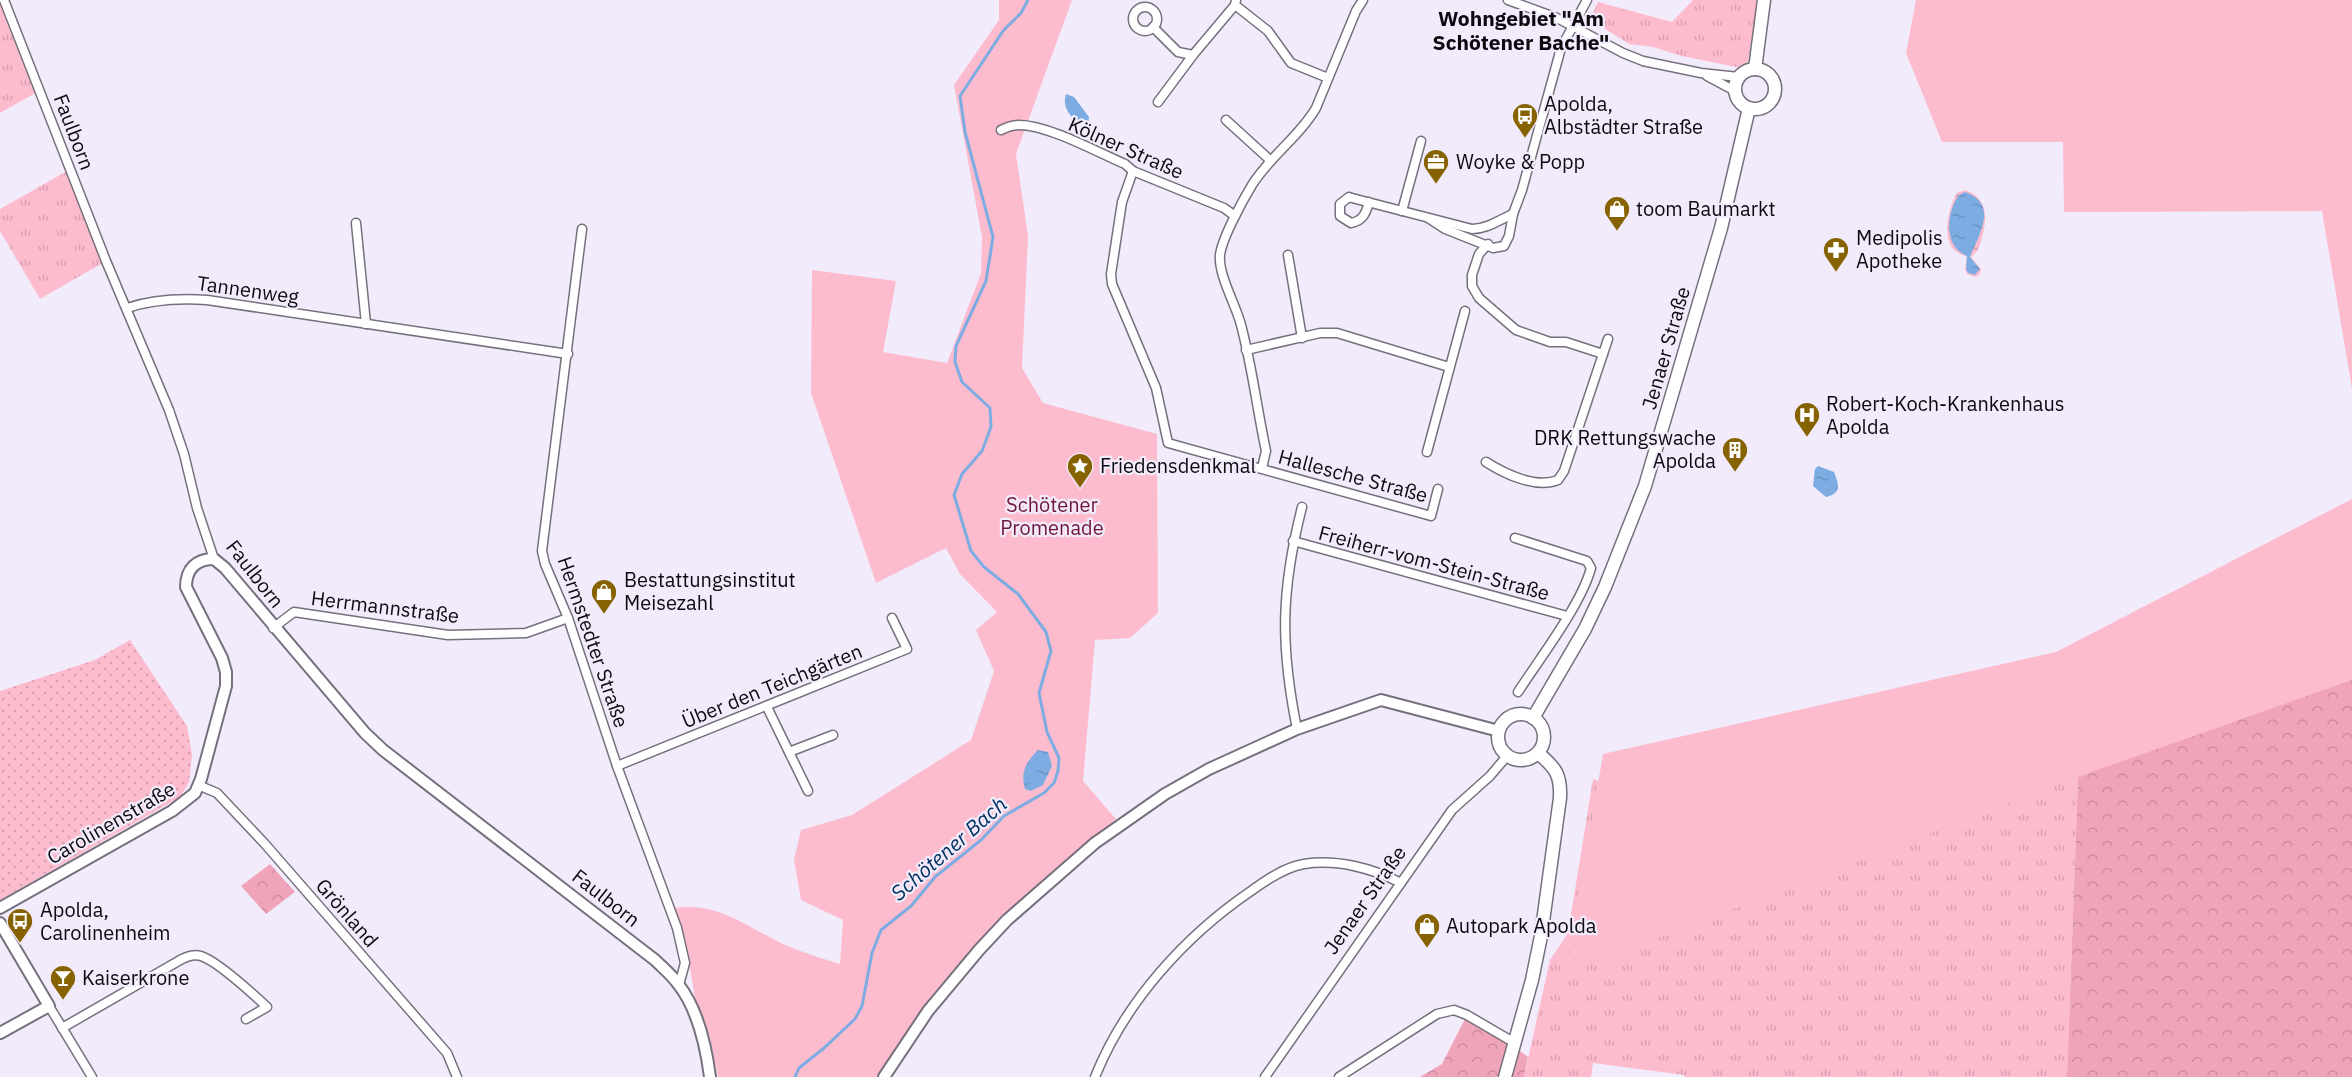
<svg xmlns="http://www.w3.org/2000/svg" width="2352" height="1077" viewBox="0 0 2352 1077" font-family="'IBM Plex Sans',sans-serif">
  <defs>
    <pattern id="grass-tufts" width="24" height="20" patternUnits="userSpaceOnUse" patternTransform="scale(1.5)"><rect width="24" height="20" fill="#fdbcce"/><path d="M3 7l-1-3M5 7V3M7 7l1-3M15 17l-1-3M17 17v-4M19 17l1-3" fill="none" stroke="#d8a0b0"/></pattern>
    <pattern id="forest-crowns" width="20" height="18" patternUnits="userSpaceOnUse" patternTransform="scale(1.5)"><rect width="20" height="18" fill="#f0a4b9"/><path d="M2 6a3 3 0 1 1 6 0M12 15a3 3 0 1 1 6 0" fill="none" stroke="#cd8c9e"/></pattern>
    <pattern id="wetland-marsh" width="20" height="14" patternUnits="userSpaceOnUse" patternTransform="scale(1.5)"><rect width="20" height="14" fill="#fdbcce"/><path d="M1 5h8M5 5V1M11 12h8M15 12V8" fill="none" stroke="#d8a0b0"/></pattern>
    <pattern id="garden-dots" width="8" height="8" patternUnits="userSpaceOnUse" patternTransform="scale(1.5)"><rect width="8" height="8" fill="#fdbcce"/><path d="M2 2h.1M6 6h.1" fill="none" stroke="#d8a0b0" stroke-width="1.8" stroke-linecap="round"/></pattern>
    <pattern id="water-ripples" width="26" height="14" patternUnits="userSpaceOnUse" patternTransform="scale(1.5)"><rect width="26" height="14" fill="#7cace2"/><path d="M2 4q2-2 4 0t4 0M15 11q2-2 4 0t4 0" fill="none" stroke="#6a93c1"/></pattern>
  </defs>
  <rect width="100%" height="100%" fill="#f2ebfb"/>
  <g fill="url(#grass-tufts)">
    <path d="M0,0L39,91L0,113Z"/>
    <path d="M1693,0H1758L1748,61L1741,68L1682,56L1653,47L1629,44L1604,28L1592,15L1598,2L1672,22Z"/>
    <path d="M69,170L106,261L40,299L0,231V209Z"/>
    <path d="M2081,698L2067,1077H1685L1684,1075L1593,1063L1591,1077H1524L1550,960L1568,933L1593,779L1720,830Z"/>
  </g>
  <g fill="url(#forest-crowns)">
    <path d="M2352,648V1077H2067L2081,698Z"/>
    <path d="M270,864L295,892L266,914L241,886Z"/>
    <path d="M1468,1013L1528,1057L1524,1077H1420L1442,1064Z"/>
  </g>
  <path fill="url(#wetland-marsh)" d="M1965,190C1987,197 1988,217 1982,237C1980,245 1979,251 1971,257L1981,269L1980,274L1975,277L1967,274L1965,269L1967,257C1961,254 1954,252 1951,246C1943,231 1949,207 1957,193Z"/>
  <g fill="#fdbcce">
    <path d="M999,0H1072L1016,154L1028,236L1022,368L1043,403L1157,434L1158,613L1130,638L1095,640L1083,781L1116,819C1067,859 1019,899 976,946C938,986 907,1032 876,1077H718L710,1038L695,998L686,944L675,908C716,901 747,927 783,944C801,952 821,958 840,964L843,920L801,900L794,859L801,830L852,815L971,740L994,671L976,630L997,612L960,574L946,548L876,583L811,393L812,270L896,281L883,352L947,363L981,273L982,237L954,85L999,20Z"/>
    <path d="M1916,0H2352V389L2322,211L2064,212L2063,142H1942L1906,53Z"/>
    <path d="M2352,499V680L2089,773L1566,973L1603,754L2056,652Z"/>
  </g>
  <path fill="url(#garden-dots)" d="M130,640L187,726L192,755L189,782L180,797L0,900V691L95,660Z"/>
  <g fill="url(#water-ripples)">
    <path d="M1066,94L1074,97L1089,117L1088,125C1073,122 1061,109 1066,94Z"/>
    <path d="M1965,192C2000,204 1978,236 1970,257L1980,269L1975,275L1968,273L1966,269L1967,256C1943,247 1946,212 1959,195Z"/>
    <path d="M1818,466L1834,472C1839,485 1842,493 1826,497L1813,486L1815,469Z"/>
    <path d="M1038,750L1048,752L1052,766L1043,785L1031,791L1025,789C1020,772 1026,762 1038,750Z"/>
  </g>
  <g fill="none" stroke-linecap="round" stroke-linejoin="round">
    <path stroke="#7cace2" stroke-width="3" d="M795,1077L799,1068L824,1048L855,1019L862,1006L872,953L881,930L911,906L935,877L981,840L1004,816L1044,793L1054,783L1058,771L1059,758L1047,732L1039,693L1051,651L1046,632L1018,594L984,567L971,551L954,495L962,474L982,451L991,427L990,408L962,382L955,362L956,346L986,281L993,237L965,132L960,96L1003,31L1021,13L1028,0"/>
    <g stroke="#76707e" stroke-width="11">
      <g id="minor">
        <path d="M4,0L106,261L169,410L184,454L197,508L214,559"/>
        <path d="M1236,0L1235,5L1268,31L1291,63L1328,78"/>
        <path d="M1508,0L1557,18L1623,53L1643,61L1701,73L1739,77"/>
        <circle cx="1145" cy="19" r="12"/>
        <path d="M1153,27L1178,52L1193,55"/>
        <path d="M1707,76L1735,91"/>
        <path d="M1158,102L1193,55L1235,5"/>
        <path d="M1226,120L1270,160"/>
        <path d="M1001,130C1007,127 1012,125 1019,125C1048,125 1097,152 1125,164L1133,171L1224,208L1235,216"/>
        <path d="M1133,171L1122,202L1111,274L1112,284L1156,388L1168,443L1431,516L1438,489"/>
        <path d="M1369,202C1366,213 1363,221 1351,223L1340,216V204L1349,197L1352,198L1472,229C1487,229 1499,220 1513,214"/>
        <path d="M1402,211L1421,141"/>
        <path d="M1428,218L1445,229L1493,248L1504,246L1509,236L1513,214L1522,190L1561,48L1587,0"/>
        <path d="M356,223L366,324"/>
        <path d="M582,229L542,551L545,564L568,618L617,766L677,928L685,963L679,985"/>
        <path d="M1488,244L1479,254L1472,275V286L1479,298L1516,330L1550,342H1566L1603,354L1608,339"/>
        <path d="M1288,255L1302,338"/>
        <path d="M127,308C154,299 179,298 207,300L568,354"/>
        <path d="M1246,350L1320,333H1337L1449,367"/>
        <path d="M1427,452L1465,311"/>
        <path d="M1486,462C1505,474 1536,489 1558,480L1564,471L1603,354"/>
        <path d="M1262,468L1266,451C1257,409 1252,366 1241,325C1236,305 1218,275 1220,255C1222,238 1243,200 1252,185C1270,156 1299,137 1316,108L1356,11L1363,0"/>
        <path d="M1515,538L1587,561L1591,568C1581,605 1540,658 1518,692"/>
        <path d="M1293,541L1567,616"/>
        <path d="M273,628L294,612L448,635L526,633L568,618"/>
        <path d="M767,707L789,752L833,735"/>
        <path d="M1297,729C1280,645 1281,590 1302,507"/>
        <path d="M789,752L808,791"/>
        <path d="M617,766L907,649L892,618"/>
        <path d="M198,785L217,793L265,844L447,1053L457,1077"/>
        <path d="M49,1006L92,1077"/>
        <path d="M62,1028L182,959C189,956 194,954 201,956C217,961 253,994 267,1007L246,1019"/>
        <path d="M1095,1077C1125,1002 1185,936 1251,891C1266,880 1285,867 1304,864C1337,859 1372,868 1401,883"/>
        <path d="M1265,1077L1452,810L1490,776L1507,756"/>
        <path d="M1339,1077L1437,1014L1454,1010L1467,1015L1515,1043"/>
      </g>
    </g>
    <g stroke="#76707e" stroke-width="14">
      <g id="tertiary">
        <path d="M0,908L172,811L195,793L201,779L226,686V672L222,658L186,587C186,569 196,559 214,559L225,568L365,733L383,750L655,960C663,968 672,975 678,984C698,1009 706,1046 710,1077"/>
        <path d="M0,923L49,1006L0,1033"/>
        <path d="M884,1077L928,1011L979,950L1007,920L1095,843L1165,794L1209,769L1297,729L1381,700L1499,731"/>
      </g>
    </g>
    <g stroke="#76707e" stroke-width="15">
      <g id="secondary">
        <path d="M1755,69L1764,0"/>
        <circle cx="1755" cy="89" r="20"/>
        <circle cx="1521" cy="737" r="23"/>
        <path d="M1533,718L1585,629L1605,587L1645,486L1721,228L1749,108"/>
        <path d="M1505,1077L1532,980L1541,936L1560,798C1561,775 1556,768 1538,753"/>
      </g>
    </g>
    <use href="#minor" stroke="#fff" stroke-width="8"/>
    <use href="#tertiary" stroke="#fff" stroke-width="10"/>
    <use href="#secondary" stroke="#fff" stroke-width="12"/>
  </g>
  <defs>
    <g id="bus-pin" transform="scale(1.35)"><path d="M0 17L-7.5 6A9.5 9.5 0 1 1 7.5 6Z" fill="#876200" stroke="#f2ebfb"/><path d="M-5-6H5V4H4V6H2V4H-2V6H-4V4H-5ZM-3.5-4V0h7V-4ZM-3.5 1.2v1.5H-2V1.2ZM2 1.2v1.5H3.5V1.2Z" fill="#fff"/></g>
    <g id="office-pin" transform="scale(1.35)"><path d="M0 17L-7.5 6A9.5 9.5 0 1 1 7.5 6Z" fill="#876200" stroke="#f2ebfb"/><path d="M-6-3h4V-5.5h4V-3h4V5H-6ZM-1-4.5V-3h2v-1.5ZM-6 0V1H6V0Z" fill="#fff"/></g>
    <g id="shop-pin" transform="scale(1.35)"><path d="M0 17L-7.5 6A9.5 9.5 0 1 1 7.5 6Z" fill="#876200" stroke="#f2ebfb"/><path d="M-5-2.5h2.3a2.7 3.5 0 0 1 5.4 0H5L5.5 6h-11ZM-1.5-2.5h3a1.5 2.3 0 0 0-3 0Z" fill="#fff"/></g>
    <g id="pharmacy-pin" transform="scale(1.35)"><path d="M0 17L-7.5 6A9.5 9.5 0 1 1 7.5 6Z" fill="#876200" stroke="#f2ebfb"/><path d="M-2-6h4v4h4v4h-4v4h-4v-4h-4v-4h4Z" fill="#fff"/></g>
    <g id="hospital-pin" transform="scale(1.35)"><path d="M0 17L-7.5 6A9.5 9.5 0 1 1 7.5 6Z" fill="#876200" stroke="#f2ebfb"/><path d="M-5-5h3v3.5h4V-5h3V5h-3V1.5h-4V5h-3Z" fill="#fff"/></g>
    <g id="building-pin" transform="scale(1.35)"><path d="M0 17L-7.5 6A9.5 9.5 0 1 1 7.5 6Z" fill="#876200" stroke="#f2ebfb"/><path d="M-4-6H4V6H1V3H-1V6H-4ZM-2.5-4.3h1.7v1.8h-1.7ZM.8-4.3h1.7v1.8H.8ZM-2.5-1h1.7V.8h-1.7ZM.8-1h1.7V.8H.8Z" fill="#fff"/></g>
    <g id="sight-pin" transform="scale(1.35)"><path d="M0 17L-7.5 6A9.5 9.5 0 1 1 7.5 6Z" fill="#876200" stroke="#f2ebfb"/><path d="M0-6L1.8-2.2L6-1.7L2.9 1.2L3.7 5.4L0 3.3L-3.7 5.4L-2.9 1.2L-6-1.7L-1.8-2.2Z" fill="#fff"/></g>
    <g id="bar-pin" transform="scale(1.35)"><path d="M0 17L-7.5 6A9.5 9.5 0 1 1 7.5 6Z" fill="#876200" stroke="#f2ebfb"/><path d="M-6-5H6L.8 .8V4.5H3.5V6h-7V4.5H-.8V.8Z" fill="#fff"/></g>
  </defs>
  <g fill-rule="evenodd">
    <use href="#bus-pin" x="1525" y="116"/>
    <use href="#office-pin" x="1436" y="162"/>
    <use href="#shop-pin" x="1617" y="209"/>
    <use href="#pharmacy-pin" x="1836" y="250"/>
    <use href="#hospital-pin" x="1807" y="415"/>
    <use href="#building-pin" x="1735" y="450"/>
    <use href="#sight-pin" x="1080" y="466"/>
    <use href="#shop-pin" x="604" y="592"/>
    <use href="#bus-pin" x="20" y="921"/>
    <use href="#shop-pin" x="1427" y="926"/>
    <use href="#bar-pin" x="63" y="978"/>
  </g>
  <g text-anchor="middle" stroke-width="4.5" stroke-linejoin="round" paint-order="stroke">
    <g font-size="20" fill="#0c0a0f" stroke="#f2ebfb" text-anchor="start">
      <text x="1544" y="111">Apolda,<tspan x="1544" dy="23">Albstädter Straße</tspan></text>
      <text x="1456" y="169">Woyke &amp; Popp</text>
      <text x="1636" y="216">toom Baumarkt</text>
      <text x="1856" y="245">Medipolis<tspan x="1856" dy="23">Apotheke</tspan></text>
      <text x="1826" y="411">Robert-Koch-Krankenhaus<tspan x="1826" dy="23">Apolda</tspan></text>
      <text x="1716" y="445" text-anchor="end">DRK Rettungswache<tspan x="1716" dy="23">Apolda</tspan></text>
      <text x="1100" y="473">Friedensdenkmal</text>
      <text x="624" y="587">Bestattungsinstitut<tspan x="624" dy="23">Meisezahl</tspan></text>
      <text x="40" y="917">Apolda,<tspan x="40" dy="23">Carolinenheim</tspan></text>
      <text x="1446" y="933">Autopark Apolda</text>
      <text x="82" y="985">Kaiserkrone</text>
    </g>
    <g font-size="20" fill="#0c0a0f" stroke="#f2ebfb">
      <text transform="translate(74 132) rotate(69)" y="7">Faulborn</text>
      <text transform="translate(1126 148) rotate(24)" y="7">Kölner Straße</text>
      <text transform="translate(248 290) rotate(8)" y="7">Tannenweg</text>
      <text transform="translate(1666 348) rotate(-74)" y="7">Jenaer Straße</text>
      <text transform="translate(1353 476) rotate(15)" y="7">Hallesche Straße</text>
      <text transform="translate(1434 563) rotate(15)" y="7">Freiherr-vom-Stein-Straße</text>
      <text transform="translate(255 574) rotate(52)" y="7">Faulborn</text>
      <text transform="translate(385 607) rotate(7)" y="7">Herrmannstraße</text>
      <text transform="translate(593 642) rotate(71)" y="7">Hermstedter Straße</text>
      <text transform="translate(772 686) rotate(-22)" y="7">Über den Teichgärten</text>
      <text transform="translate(111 823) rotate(-30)" y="7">Carolinenstraße</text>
      <text transform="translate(606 898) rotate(38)" y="7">Faulborn</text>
      <text transform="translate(1365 900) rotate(-55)" y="7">Jenaer Straße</text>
      <text transform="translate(347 913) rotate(49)" y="7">Grönland</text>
    </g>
    <g font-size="20" fill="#6f173a" stroke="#f2ebfb">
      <text x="1052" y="512">Schötener<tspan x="1052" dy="23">Promenade</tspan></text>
    </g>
    <g font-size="21" font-weight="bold" fill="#0c0a0f" stroke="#f2ebfb">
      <text x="1521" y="26">Wohngebiet "Am<tspan x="1521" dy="24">Schötener Bache"</tspan></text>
    </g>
    <g font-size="21" font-style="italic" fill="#003262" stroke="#f2ebfb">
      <text transform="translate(949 849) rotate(-41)" y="7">Schötener Bach</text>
    </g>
  </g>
</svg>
